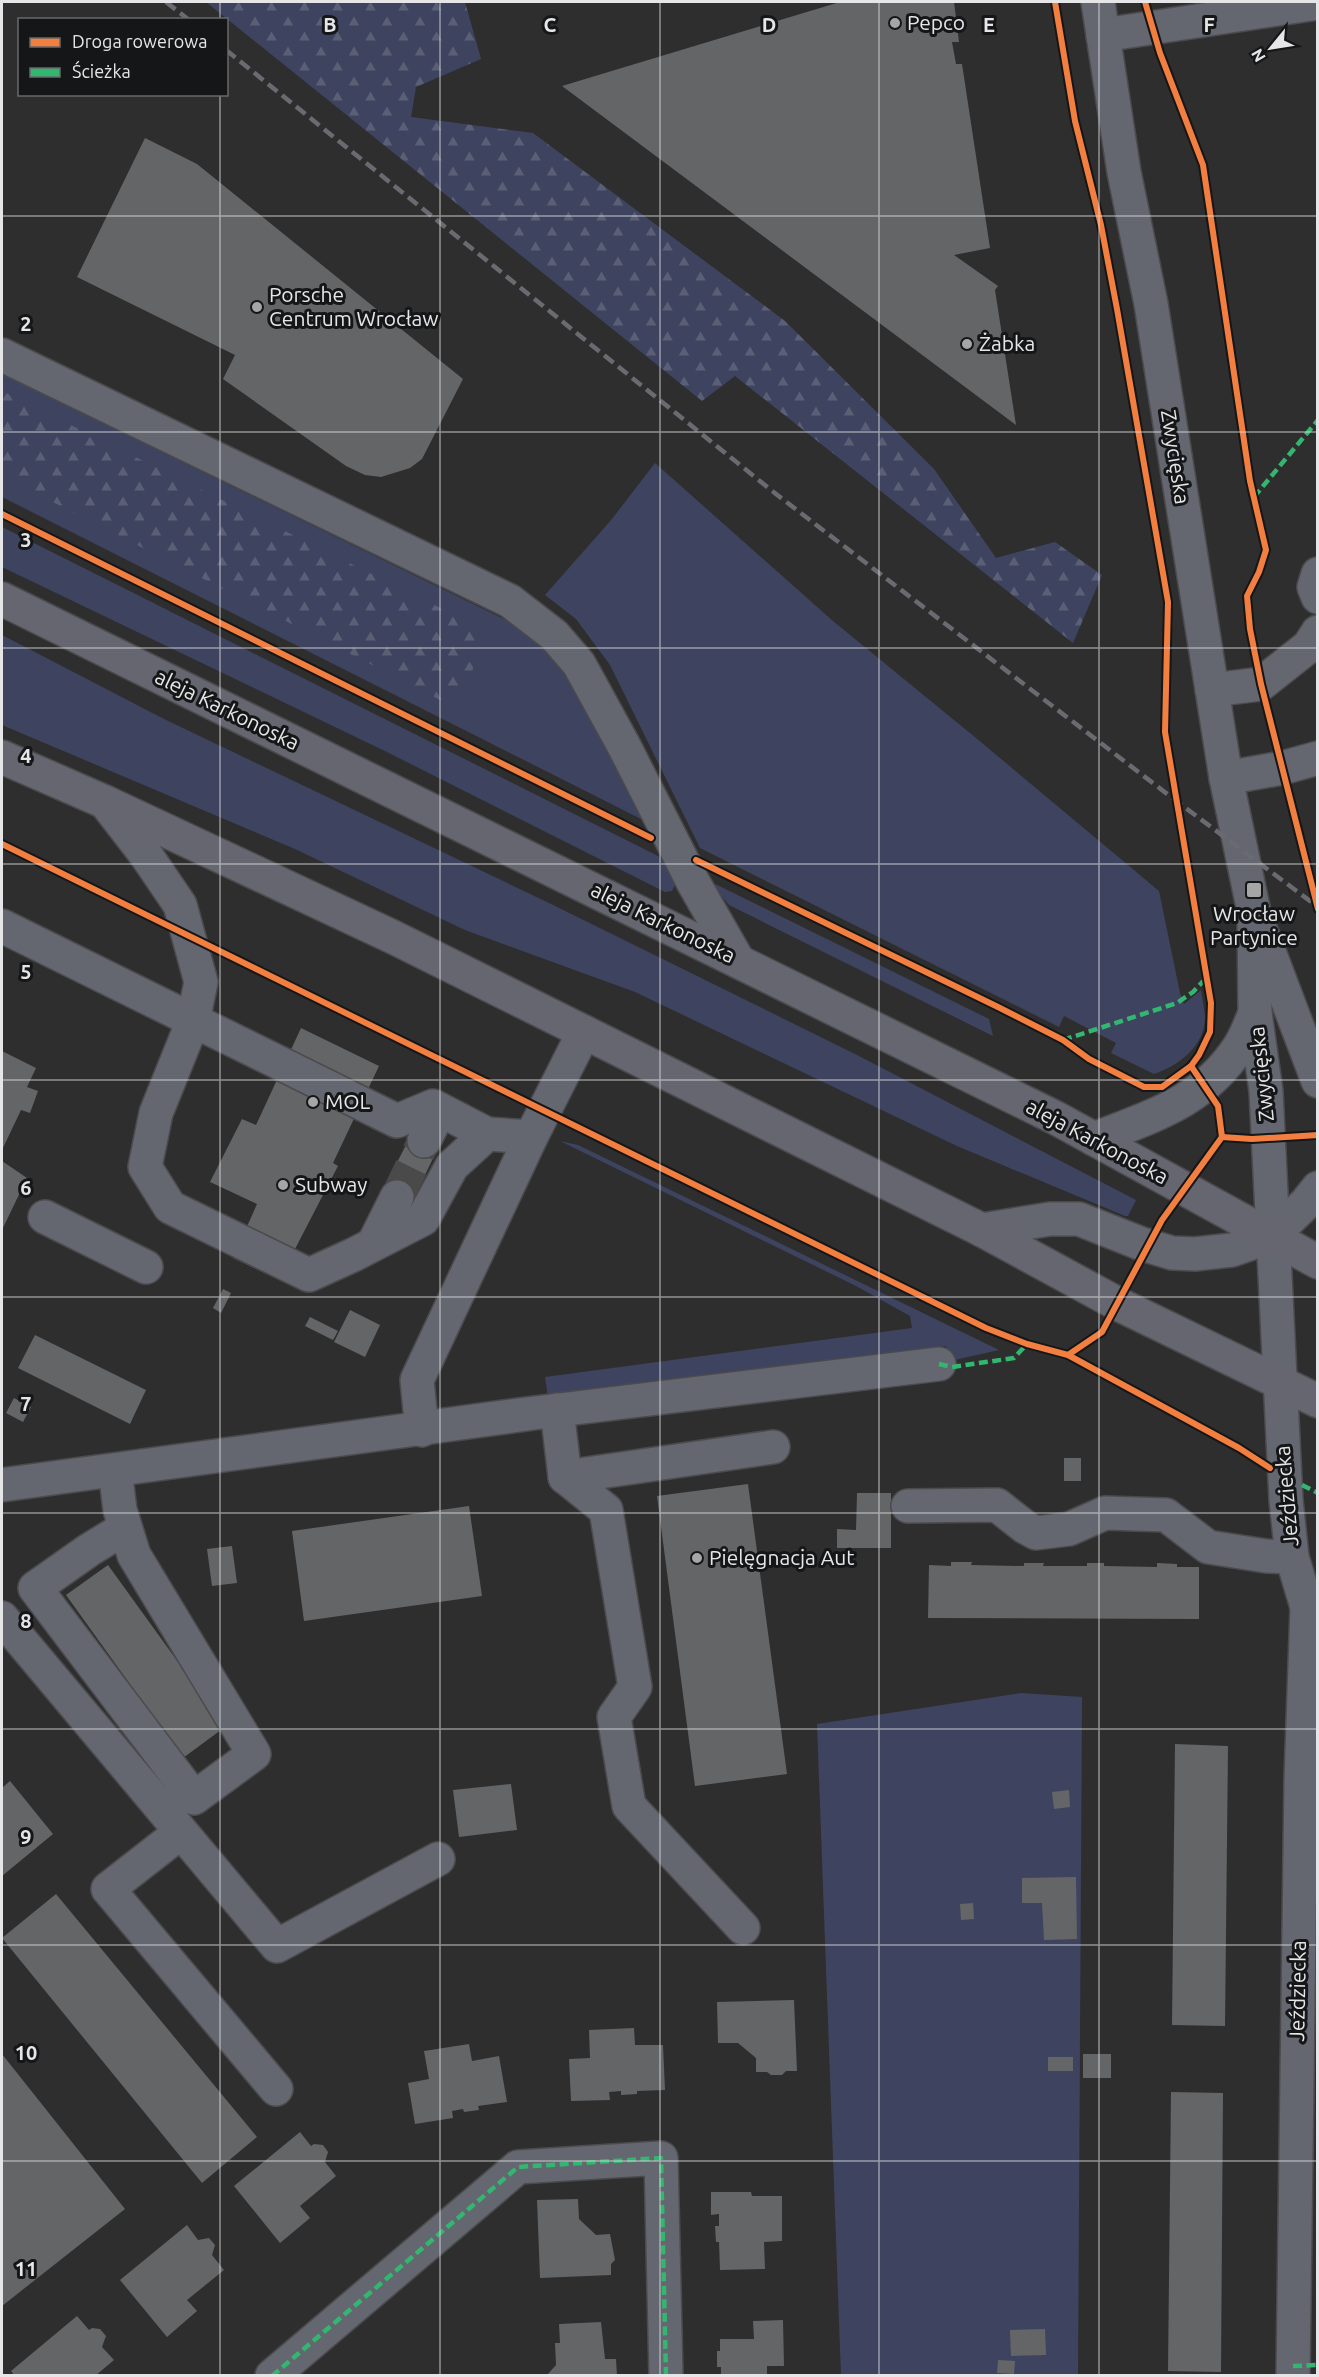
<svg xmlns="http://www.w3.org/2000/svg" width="1319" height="2377" viewBox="0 0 1319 2377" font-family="Ubuntu,sans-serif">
  <defs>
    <pattern id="forest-firs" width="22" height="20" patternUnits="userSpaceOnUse" patternTransform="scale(1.5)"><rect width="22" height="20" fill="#3e445f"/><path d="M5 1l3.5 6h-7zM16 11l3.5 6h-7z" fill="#5a5f76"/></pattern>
  </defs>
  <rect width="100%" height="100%" fill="#2e2e2f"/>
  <g fill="#3e445f">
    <path d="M2,374L504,619L533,640L553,658L570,681L643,820L2,497Z"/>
    <path d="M655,463L833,621L976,738L1159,891L1180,993L1184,1004L1201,990C1202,998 1204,1007 1205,1015C1206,1045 1180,1065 1154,1074L1111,1053L1116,1043L1064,1016L1059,1027L700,848L610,665L576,619L545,595L612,519Z"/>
    <path d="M2,527L662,858L676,883L672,891L665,892L389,753L2,567Z"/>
    <path d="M2,635L164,719L549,903L857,1055L1136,1200L1128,1216H1125L957,1146L635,992L465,930L295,849L2,725Z"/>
    <path d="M709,881L989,1019L993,1036L729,905Z"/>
    <path d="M560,1141L578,1145L999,1350L950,1361L946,1346C814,1366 680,1377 548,1397L545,1377L912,1328L910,1316L856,1286Z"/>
    <path d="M1021,1693L1082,1697L1078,2375H841L817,1724Z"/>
  </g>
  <g fill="url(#forest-firs)">
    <path d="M206,2H465L481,59L416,87L411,117L533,133L785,321L934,469L996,558L1055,542L1102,575L1073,643L735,376L702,401Z"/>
    <path d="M2,391L491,633L454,707L2,476Z"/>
  </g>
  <g fill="#646566">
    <path d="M840,2H954L959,42H952L956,64H962L990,248L954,255L998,286L995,290L1016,425L562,86Z"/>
    <path d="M145,138L197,164L463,379L422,459L410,468L381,477L365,475L346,466L223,379L235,355L77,277Z"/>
    <path d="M301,1028L379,1066L333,1163L338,1166L279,1280L233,1258L257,1204L210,1182L242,1119L256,1125Z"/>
    <path d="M2,1051L36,1068L27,1087L38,1091L30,1113L21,1110L2,1150Z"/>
    <path d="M411,1135L438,1148L411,1204L383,1190Z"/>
    <path d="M2,1161L27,1178L2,1230Z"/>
    <path d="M223,1289L231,1293L221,1313L213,1308Z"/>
    <path d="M350,1310L380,1325L365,1357L334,1342Z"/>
    <path d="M310,1317L338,1331L333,1340L305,1326Z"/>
    <path d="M35,1335L146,1390L130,1424L18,1368Z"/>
    <path d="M14,1398L31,1407L23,1422L6,1413Z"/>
    <rect x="1064" y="1458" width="17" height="23"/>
    <path d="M748,1484L787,1774L695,1786L657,1496Z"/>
    <path d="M857,1493H891V1548H837V1529L856,1530Z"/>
    <path d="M469,1506L482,1596L304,1621L292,1531Z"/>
    <path d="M232,1546L237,1583L212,1586L207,1549Z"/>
    <path d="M951,1562H972L971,1565L1024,1566V1563H1044L1043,1566H1087V1563H1104V1566L1157,1567V1563L1177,1564V1567H1199V1619L928,1618L929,1565L951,1566Z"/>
    <path d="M108,1565L225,1727L183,1758L66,1595Z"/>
    <path d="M1175,1744L1228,1746L1225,2026L1172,2025Z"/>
    <path d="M10,1781L53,1834L2,1876V1788Z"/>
    <path d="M511,1784L517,1830L459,1837L453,1790Z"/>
    <path d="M1069,1790L1070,1807L1054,1809L1052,1792Z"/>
    <path d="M1076,1877L1077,1939L1044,1940L1042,1903H1022V1878Z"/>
    <path d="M56,1894L257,2137L202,2183L2,1938Z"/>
    <path d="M973,1903L974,1919L961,1920L960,1904Z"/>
    <path d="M794,2000L797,2071H786L782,2075H771L767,2072H756V2058L738,2043H718L717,2002Z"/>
    <path d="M634,2028L635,2045H663L665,2090L637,2091V2094L621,2095V2091L609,2092L610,2100L571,2101L569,2059L590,2058L589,2030Z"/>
    <path d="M469,2044L472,2061L499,2056L507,2102L478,2106L479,2110L464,2112L463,2109L452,2111L453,2118L415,2124L408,2083L429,2079L424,2051Z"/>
    <path d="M2,2054L125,2209L2,2306Z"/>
    <rect x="1083" y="2054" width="28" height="24"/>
    <rect x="1048" y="2057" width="25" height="14"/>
    <path d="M1171,2092L1223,2093L1221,2372L1168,2371Z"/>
    <path d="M300,2132L311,2146L314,2144L323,2145L328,2152L325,2162L336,2176L300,2206L310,2218L280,2243L234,2186Z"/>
    <path d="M711,2192H751L752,2196H782V2241L764,2242L765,2269L720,2270L719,2242H716L715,2226H719V2214L711,2215Z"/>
    <path d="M578,2199L579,2219L596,2235L610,2234L615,2260L611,2264V2275L540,2278L537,2200Z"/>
    <path d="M187,2225L198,2240L209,2238L215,2245L212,2255L224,2270L187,2300L197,2311L167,2337L120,2280Z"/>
    <path d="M77,2316L89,2330L92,2328L100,2329L106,2336L102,2347L114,2360L95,2376H15L11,2371Z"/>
    <path d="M783,2320L784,2366H767V2376H721V2367H717V2351H720V2339H754L753,2321Z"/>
    <path d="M601,2322L605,2359H616L617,2376L548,2374L556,2365L555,2343H560L559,2324Z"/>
    <path d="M1045,2329L1046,2355L1011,2356L1010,2330Z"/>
    <path d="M998,2360L1015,2361L1014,2374L997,2373Z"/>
  </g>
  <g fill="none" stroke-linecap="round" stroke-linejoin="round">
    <path stroke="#4a4a4b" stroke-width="33" stroke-dasharray="33 16" stroke-linecap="butt" d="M397,1197L424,1141"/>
    <g stroke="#4b4b4d" stroke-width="36">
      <g id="minor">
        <path d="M1098,2L1124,172L1151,304L1226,778L1254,912L1318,1081"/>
        <path d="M1103,35L1318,3"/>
        <path d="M2,355L510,601L554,635L579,664L624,746L693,882L737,959"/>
        <path d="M1318,574L1314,587L1318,597"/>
        <path d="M1212,690L1261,684L1309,646L1318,632"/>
        <path d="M1226,778L1282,768L1318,758"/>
        <path d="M105,802L146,855L180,905L201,982L193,1021L156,1113L145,1167L170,1207L309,1275L353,1255L423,1219L452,1166L487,1134L531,1137"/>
        <path d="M1254,912L1255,1013L1266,1091L1286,1500L1292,1557L1307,1607L1301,1779L1293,2376"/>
        <path d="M2,926L397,1121L433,1106L487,1134"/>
        <path d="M1094,1139C1152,1116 1203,1102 1239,1047C1246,1037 1250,1024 1255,1013"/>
        <path d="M424,1141L440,1110"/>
        <path d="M45,1217L146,1267"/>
        <path d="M982,1230L1050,1219H1079L1142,1244L1172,1253L1195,1254L1232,1250L1272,1236L1306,1203L1318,1188"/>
        <path d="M374,1243L397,1197"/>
        <path d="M557,1410L565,1477L606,1510L635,1687L614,1717L629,1806L743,1928"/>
        <path d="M422,1430L417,1380L531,1137L584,1032"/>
        <path d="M115,1470L120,1510L134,1555L254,1754L194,1798L35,1588L89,1550L125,1528"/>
        <path d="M565,1477L773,1447"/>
        <path d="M2,1485L534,1413L939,1364"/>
        <path d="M908,1506L997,1505L1025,1527L1036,1533L1069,1529L1105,1513L1166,1515L1208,1547L1266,1556L1292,1557"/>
        <path d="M2,1618L277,1946L438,1859"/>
        <path d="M181,1832L108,1889L276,2089"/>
        <path d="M272,2376L518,2167L661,2158L666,2376"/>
      </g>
    </g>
    <g stroke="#4b4b4d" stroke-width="36">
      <g id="major">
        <path d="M2,599L1056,1118L1318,1262"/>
        <path d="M2,757L105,802L393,937L982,1230L1118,1304L1318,1401"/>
      </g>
    </g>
    <use href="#minor" stroke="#646670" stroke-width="33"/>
    <use href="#major" stroke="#65666f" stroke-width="33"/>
    <g stroke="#6a6a70" stroke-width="4.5" stroke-dasharray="12 6" stroke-linecap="butt">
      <path d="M166,2L189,20"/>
      <path d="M226,50L776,494L1175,800L1318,907"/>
    </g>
    <g stroke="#33b770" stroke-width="4.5" stroke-dasharray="9 4.5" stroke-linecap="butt">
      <path d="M1254,497L1318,420"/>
      <path d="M1063,1040L1177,1003L1193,992L1207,977"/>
      <path d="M939,1364L952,1367L1014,1358L1027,1344"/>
      <path d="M1302,1485L1318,1493"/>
      <path d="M1293,2366L1318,2365"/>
      <path d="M272,2376L518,2167L661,2158L666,2376"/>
    </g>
    <g stroke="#151617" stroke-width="10">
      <g id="cycleway">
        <path d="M1145,2L1160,53L1203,165L1250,481L1266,550L1259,572L1247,596L1250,629L1261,684L1318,909"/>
        <path d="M2,514L651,838"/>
        <path d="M2,844L986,1328L1027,1344L1068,1355L1239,1448L1270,1468"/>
        <path d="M696,860L998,1007L1063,1040L1089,1059L1144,1087H1162L1191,1066L1199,1055L1210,1032L1211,1003L1165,732L1168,602L1117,309L1101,225L1075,121L1055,2"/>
        <path d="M1222,1137L1252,1139L1318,1135"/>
        <path d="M1068,1355L1102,1332L1162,1220L1222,1137L1218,1106L1191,1066"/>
      </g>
    </g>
    <use href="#cycleway" stroke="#f27e40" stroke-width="6"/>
  </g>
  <path fill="none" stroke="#e6e6e8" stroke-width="1.5" stroke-opacity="0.55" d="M220,2V20M440,2V2376M660,2V2376M879,2V2376M1099,2V2376M220,94V2376M2,216H1318M2,432H1318M2,648H1318M2,864H1318M2,1080H1318M2,1297H1318M2,1513H1318M2,1729H1318M2,1945H1318M2,2161H1318"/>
  <g fill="#a6a6a7" stroke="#151617" stroke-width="2">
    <circle cx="895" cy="23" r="6"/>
    <circle cx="257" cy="307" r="6"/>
    <circle cx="967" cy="344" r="6"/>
    <rect x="1246" y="882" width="16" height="16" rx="3"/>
    <circle cx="313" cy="1102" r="6"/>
    <circle cx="283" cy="1185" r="6"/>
    <circle cx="697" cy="1558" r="6"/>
  </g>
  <g text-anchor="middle" stroke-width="6" stroke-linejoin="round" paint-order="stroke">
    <g font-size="21" fill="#e6e6e8" stroke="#151617" text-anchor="start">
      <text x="907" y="30">Pepco</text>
      <text x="269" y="302">Porsche<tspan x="269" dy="24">Centrum Wrocław</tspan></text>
      <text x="979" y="351">Żabka</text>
      <text x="1254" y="921" text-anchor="middle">Wrocław<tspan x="1254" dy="24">Partynice</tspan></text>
      <text x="325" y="1109">MOL</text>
      <text x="295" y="1192">Subway</text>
      <text x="709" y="1565">Pielęgnacja Aut</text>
    </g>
    <g font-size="21" fill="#e6e6e8" stroke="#151617">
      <text transform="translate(1175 457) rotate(81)" y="7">Zwycięska</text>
      <text transform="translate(227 710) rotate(26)" y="7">aleja Karkonoska</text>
      <text transform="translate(663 923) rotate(26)" y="7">aleja Karkonoska</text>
      <text transform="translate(1262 1074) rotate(-96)" y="7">Zwycięska</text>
      <text transform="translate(1097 1142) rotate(28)" y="7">aleja Karkonoska</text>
      <text transform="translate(1287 1496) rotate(-95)" y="7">Jeździecka</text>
      <text transform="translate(1298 1991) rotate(-89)" y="7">Jeździecka</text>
    </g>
  </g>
  <g font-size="20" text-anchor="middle" font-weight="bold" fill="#e6e6e8" stroke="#151617" stroke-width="6" stroke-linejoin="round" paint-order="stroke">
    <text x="330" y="32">B</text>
    <text x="550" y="32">C</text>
    <text x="769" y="32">D</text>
    <text x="989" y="32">E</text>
    <text x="1209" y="32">F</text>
    <text x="26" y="331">2</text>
    <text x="26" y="547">3</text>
    <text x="26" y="763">4</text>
    <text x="26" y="979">5</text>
    <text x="26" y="1195">6</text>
    <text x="26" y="1411">7</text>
    <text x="26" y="1628">8</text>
    <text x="26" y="1844">9</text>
    <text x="26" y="2060">10</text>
    <text x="26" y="2276">11</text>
  </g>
  <rect width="1319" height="2377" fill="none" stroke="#e6e6e8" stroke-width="6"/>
  <rect x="18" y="18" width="210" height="78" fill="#151617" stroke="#69696b" stroke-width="1.5"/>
  <rect x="30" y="38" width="30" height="9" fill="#f27e40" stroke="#69696b" stroke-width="1.5"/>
  <text x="72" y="48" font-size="18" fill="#e6e6e8">Droga rowerowa</text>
  <rect x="30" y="68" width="30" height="9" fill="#33b770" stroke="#69696b" stroke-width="1.5"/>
  <text x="72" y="78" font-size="18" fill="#e6e6e8">Ścieżka</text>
  <g transform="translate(1271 48) rotate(240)" stroke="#151617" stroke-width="4.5" paint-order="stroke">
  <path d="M0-4.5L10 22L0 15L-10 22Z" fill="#e6e6e8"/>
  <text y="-9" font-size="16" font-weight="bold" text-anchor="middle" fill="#e6e6e8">N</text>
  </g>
</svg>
